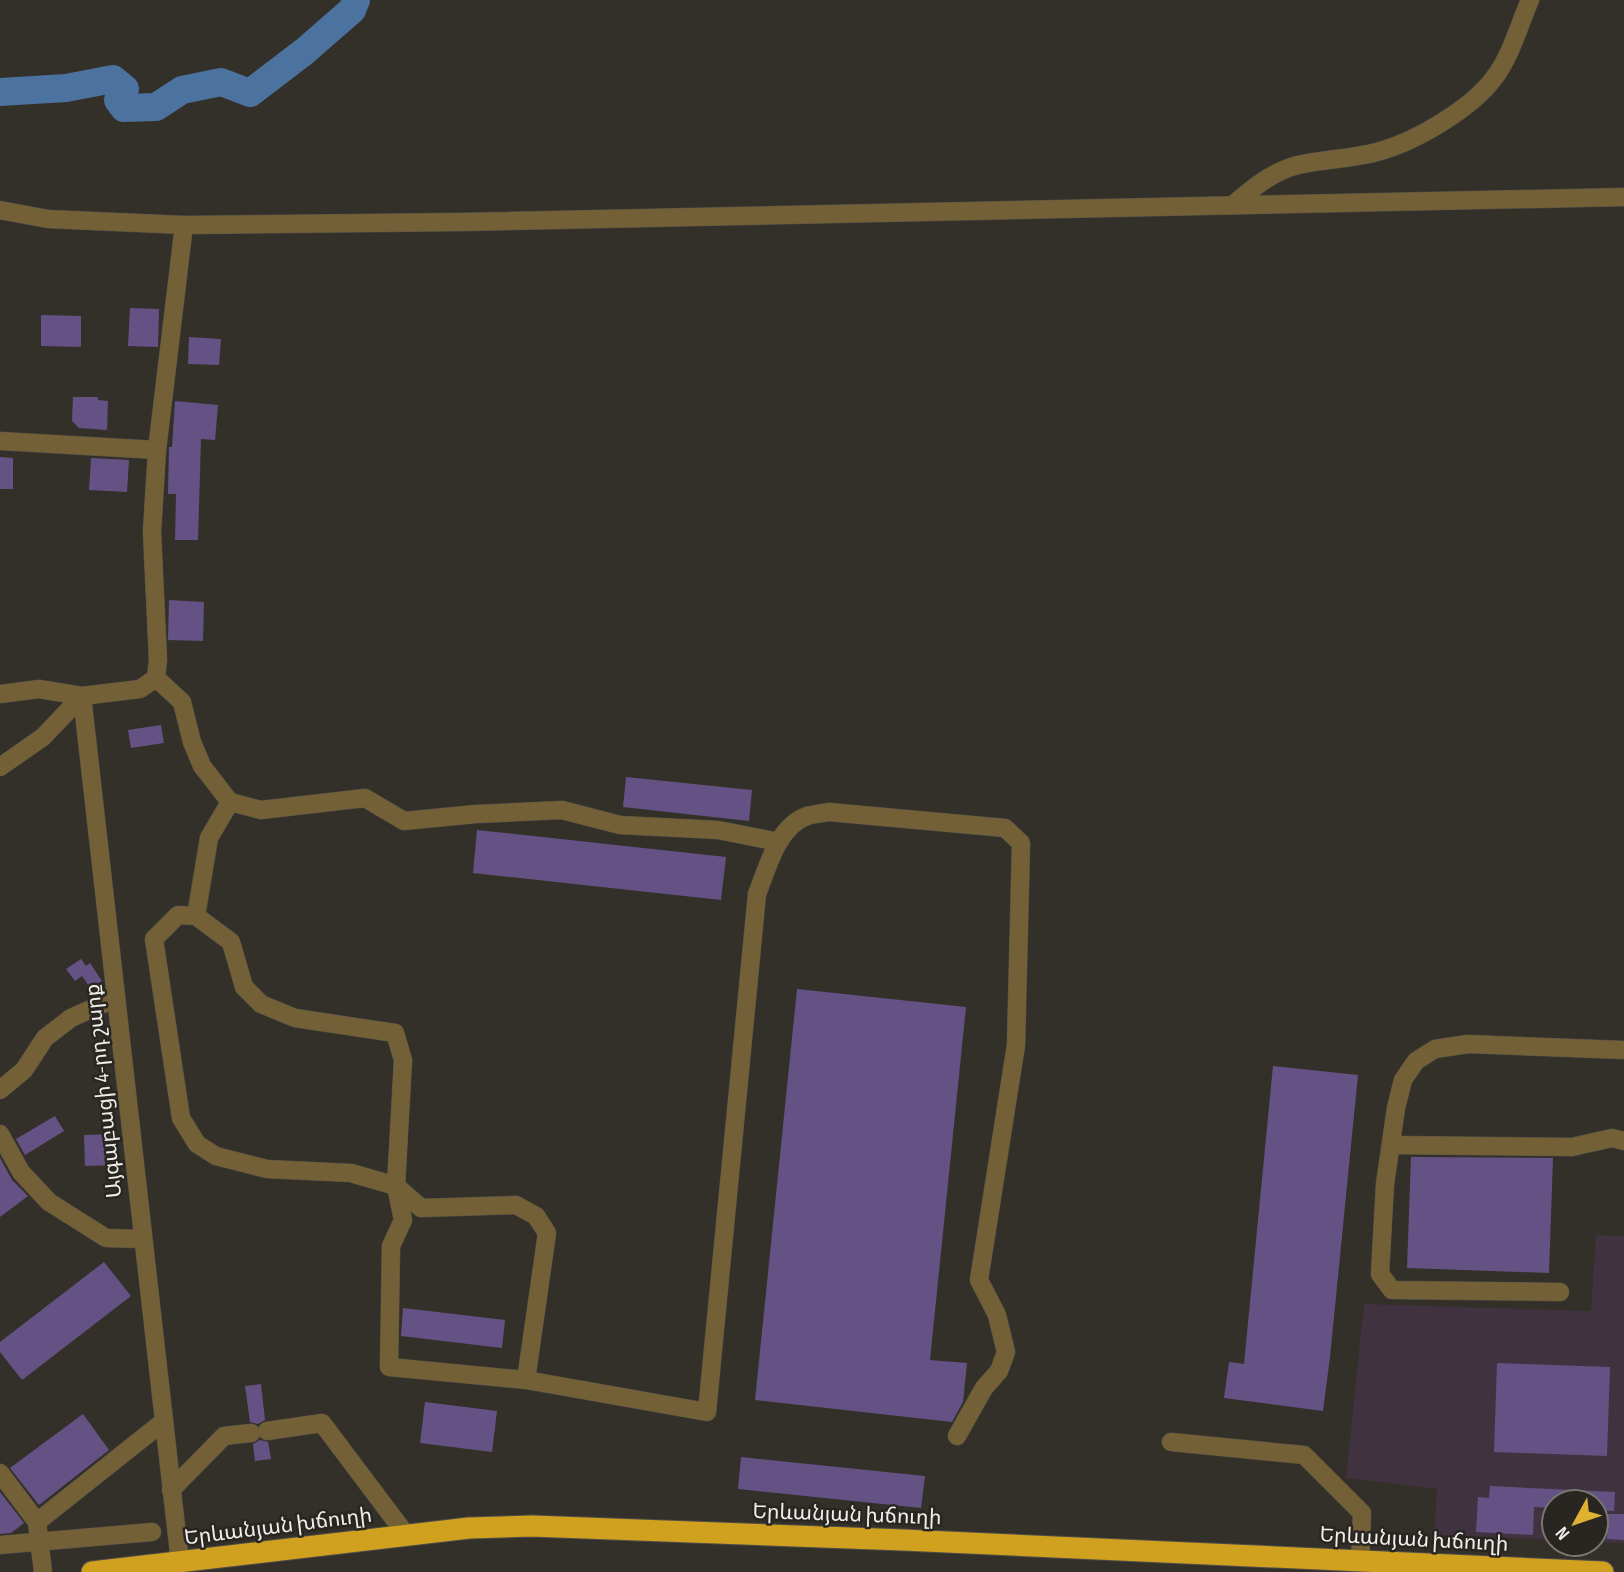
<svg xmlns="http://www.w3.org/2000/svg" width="1624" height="1572" viewBox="0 0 1624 1572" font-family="'Sofia Sans Condensed','Noto Sans Armenian',sans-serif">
  <rect width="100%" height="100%" fill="#33302a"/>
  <path fill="#41323f" d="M1596,1235L1624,1236V1543L1596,1542V1502H1554V1540L1434,1535L1437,1489L1346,1478L1364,1304L1591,1311Z"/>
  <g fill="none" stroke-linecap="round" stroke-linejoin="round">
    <path stroke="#4c739f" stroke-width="28" d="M0,92L66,88L113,79L125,89L118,100L124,108L156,107L182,90L221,82L250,93L305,51L352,10L356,0"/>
  </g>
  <g fill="#655284">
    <path d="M130,308L159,309L158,347L128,346Z"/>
    <path d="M41,315L81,316V347L41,346Z"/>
    <path d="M189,337L221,339L219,365L188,364Z"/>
    <path d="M73,397H98V400L108,401L107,430L79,428L72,421Z"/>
    <path d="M175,401L218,405L215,440L201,439L198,540H175L176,494H168L169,447H172Z"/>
    <path d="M0,457L13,458V489H0Z"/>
    <path d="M91,458L129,460L127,492L89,490Z"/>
    <path d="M169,600L204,602L203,641L168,640Z"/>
    <path d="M161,725L164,743L131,748L128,730Z"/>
    <path d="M626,777L752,790L749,821L623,807Z"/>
    <path d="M477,830L726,857L721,900L473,873Z"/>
    <path d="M81,959L86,966L90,963L102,981L91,989L82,976L75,981L66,969Z"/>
    <path d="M797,989L966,1007L930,1360L967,1363L963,1402L952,1422L755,1400Z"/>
    <path d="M1273,1066L1358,1075L1330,1357L1323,1411L1224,1398L1229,1362L1244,1364Z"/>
    <path d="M55,1116L64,1131L25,1155L16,1139Z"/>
    <path d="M114,1134L115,1165L85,1166L84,1135Z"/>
    <path d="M1411,1157L1553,1158L1549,1273L1407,1268Z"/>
    <path d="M0,1158L12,1180L28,1196L0,1217Z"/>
    <path d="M104,1262L131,1296L22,1380L0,1352V1342Z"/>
    <path d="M403,1308L505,1320L502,1348L401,1336Z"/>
    <path d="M1497,1363L1610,1367L1607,1456L1494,1452Z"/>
    <path d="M261,1384L265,1420L258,1424L250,1422L245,1386Z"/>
    <path d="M425,1402L497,1411L492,1452L420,1443Z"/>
    <path d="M83,1414L109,1450L39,1505L10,1468Z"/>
    <path d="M260,1440L268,1442L271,1459L255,1461L253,1444Z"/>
    <path d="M741,1457L925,1476L921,1508L738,1489Z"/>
    <path d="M1490,1486L1615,1492L1614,1511L1596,1510V1502H1554V1508L1534,1507L1533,1535L1476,1532L1478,1497L1489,1498Z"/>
    <path d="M0,1492L24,1523L11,1533L0,1534Z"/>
    <path d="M1608,1514H1624V1540L1607,1539Z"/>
  </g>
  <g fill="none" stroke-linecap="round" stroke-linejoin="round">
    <g stroke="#514e49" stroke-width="19">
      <g id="minor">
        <path d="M1234,204C1253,188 1273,171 1298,165C1324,159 1351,159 1377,152C1415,142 1471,109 1494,78C1511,56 1519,25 1530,0"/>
        <path d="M0,210L48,219L184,225L460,222L1624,197"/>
        <path d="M0,441L157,450"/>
        <path d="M156,678L182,702L192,742L202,766L230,802"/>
        <path d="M0,694L39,689L82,696L180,1562"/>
        <path d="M0,767L43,737L82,696L140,689L156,678L158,660L152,532L157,450L184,225"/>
        <path d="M196,916L209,838L230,802L261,810L365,798L404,821L476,814L562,810L620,825L718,830L779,842"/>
        <path d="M0,1090L24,1070L45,1038L71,1018L116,998"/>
        <path d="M0,1134L21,1172L49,1202L106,1238L143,1239"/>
        <path d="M1391,1145L1572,1147L1612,1138L1624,1141"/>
        <path d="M1560,1292L1392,1290L1380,1274L1385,1184L1396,1108L1403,1080L1416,1061L1435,1049L1468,1044L1624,1050"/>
        <path d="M526,1380L547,1233L536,1216L516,1205L421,1208L396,1186L351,1173L267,1169L216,1156L197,1144L181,1118L154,939L178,915L196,916L231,942L244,987L261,1004L295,1018L395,1033L403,1060L396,1186L403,1220L391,1246L389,1367L526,1380L707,1412L757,894C768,867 777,827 807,816C814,814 822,813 829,812L1005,828L1021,843L1016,1045L979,1280L997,1315L1006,1352L999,1371L984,1388L957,1436"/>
        <path d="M267,1431L322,1423L407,1536"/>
        <path d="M1171,1442L1304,1455L1362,1513L1360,1561"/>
        <path d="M0,1473L37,1522L43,1572"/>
        <path d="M171,1490L224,1436L251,1433"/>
        <path d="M37,1522L163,1422"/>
        <path d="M0,1545L152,1532"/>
      </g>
    </g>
    <g stroke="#514e49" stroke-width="23">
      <path id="highway" d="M92,1572L469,1528L532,1526L903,1540L1603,1572"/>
    </g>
    <use href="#minor" stroke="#736036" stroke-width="18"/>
    <use href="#highway" stroke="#d0a01f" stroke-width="21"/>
  </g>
  <g text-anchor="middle" stroke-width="5" stroke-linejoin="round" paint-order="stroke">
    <g font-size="21" fill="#f0eeea" stroke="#292621">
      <text transform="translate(103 1091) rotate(-96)" y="7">Այգաբացի 4-րդ շարք</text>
      <text transform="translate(847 1514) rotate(2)" y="7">Երևանյան խճուղի</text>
      <text transform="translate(278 1526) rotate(-7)" y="7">Երևանյան խճուղի</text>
      <text transform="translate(1414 1539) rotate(3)" y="7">Երևանյան խճուղի</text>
    </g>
  </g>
  <g transform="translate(1575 1523) rotate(230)"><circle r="33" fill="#292621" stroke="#797671" stroke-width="2"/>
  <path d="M0-5L12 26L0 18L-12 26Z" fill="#deb133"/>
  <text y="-10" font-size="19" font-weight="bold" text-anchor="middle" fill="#f0eeea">N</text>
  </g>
</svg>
